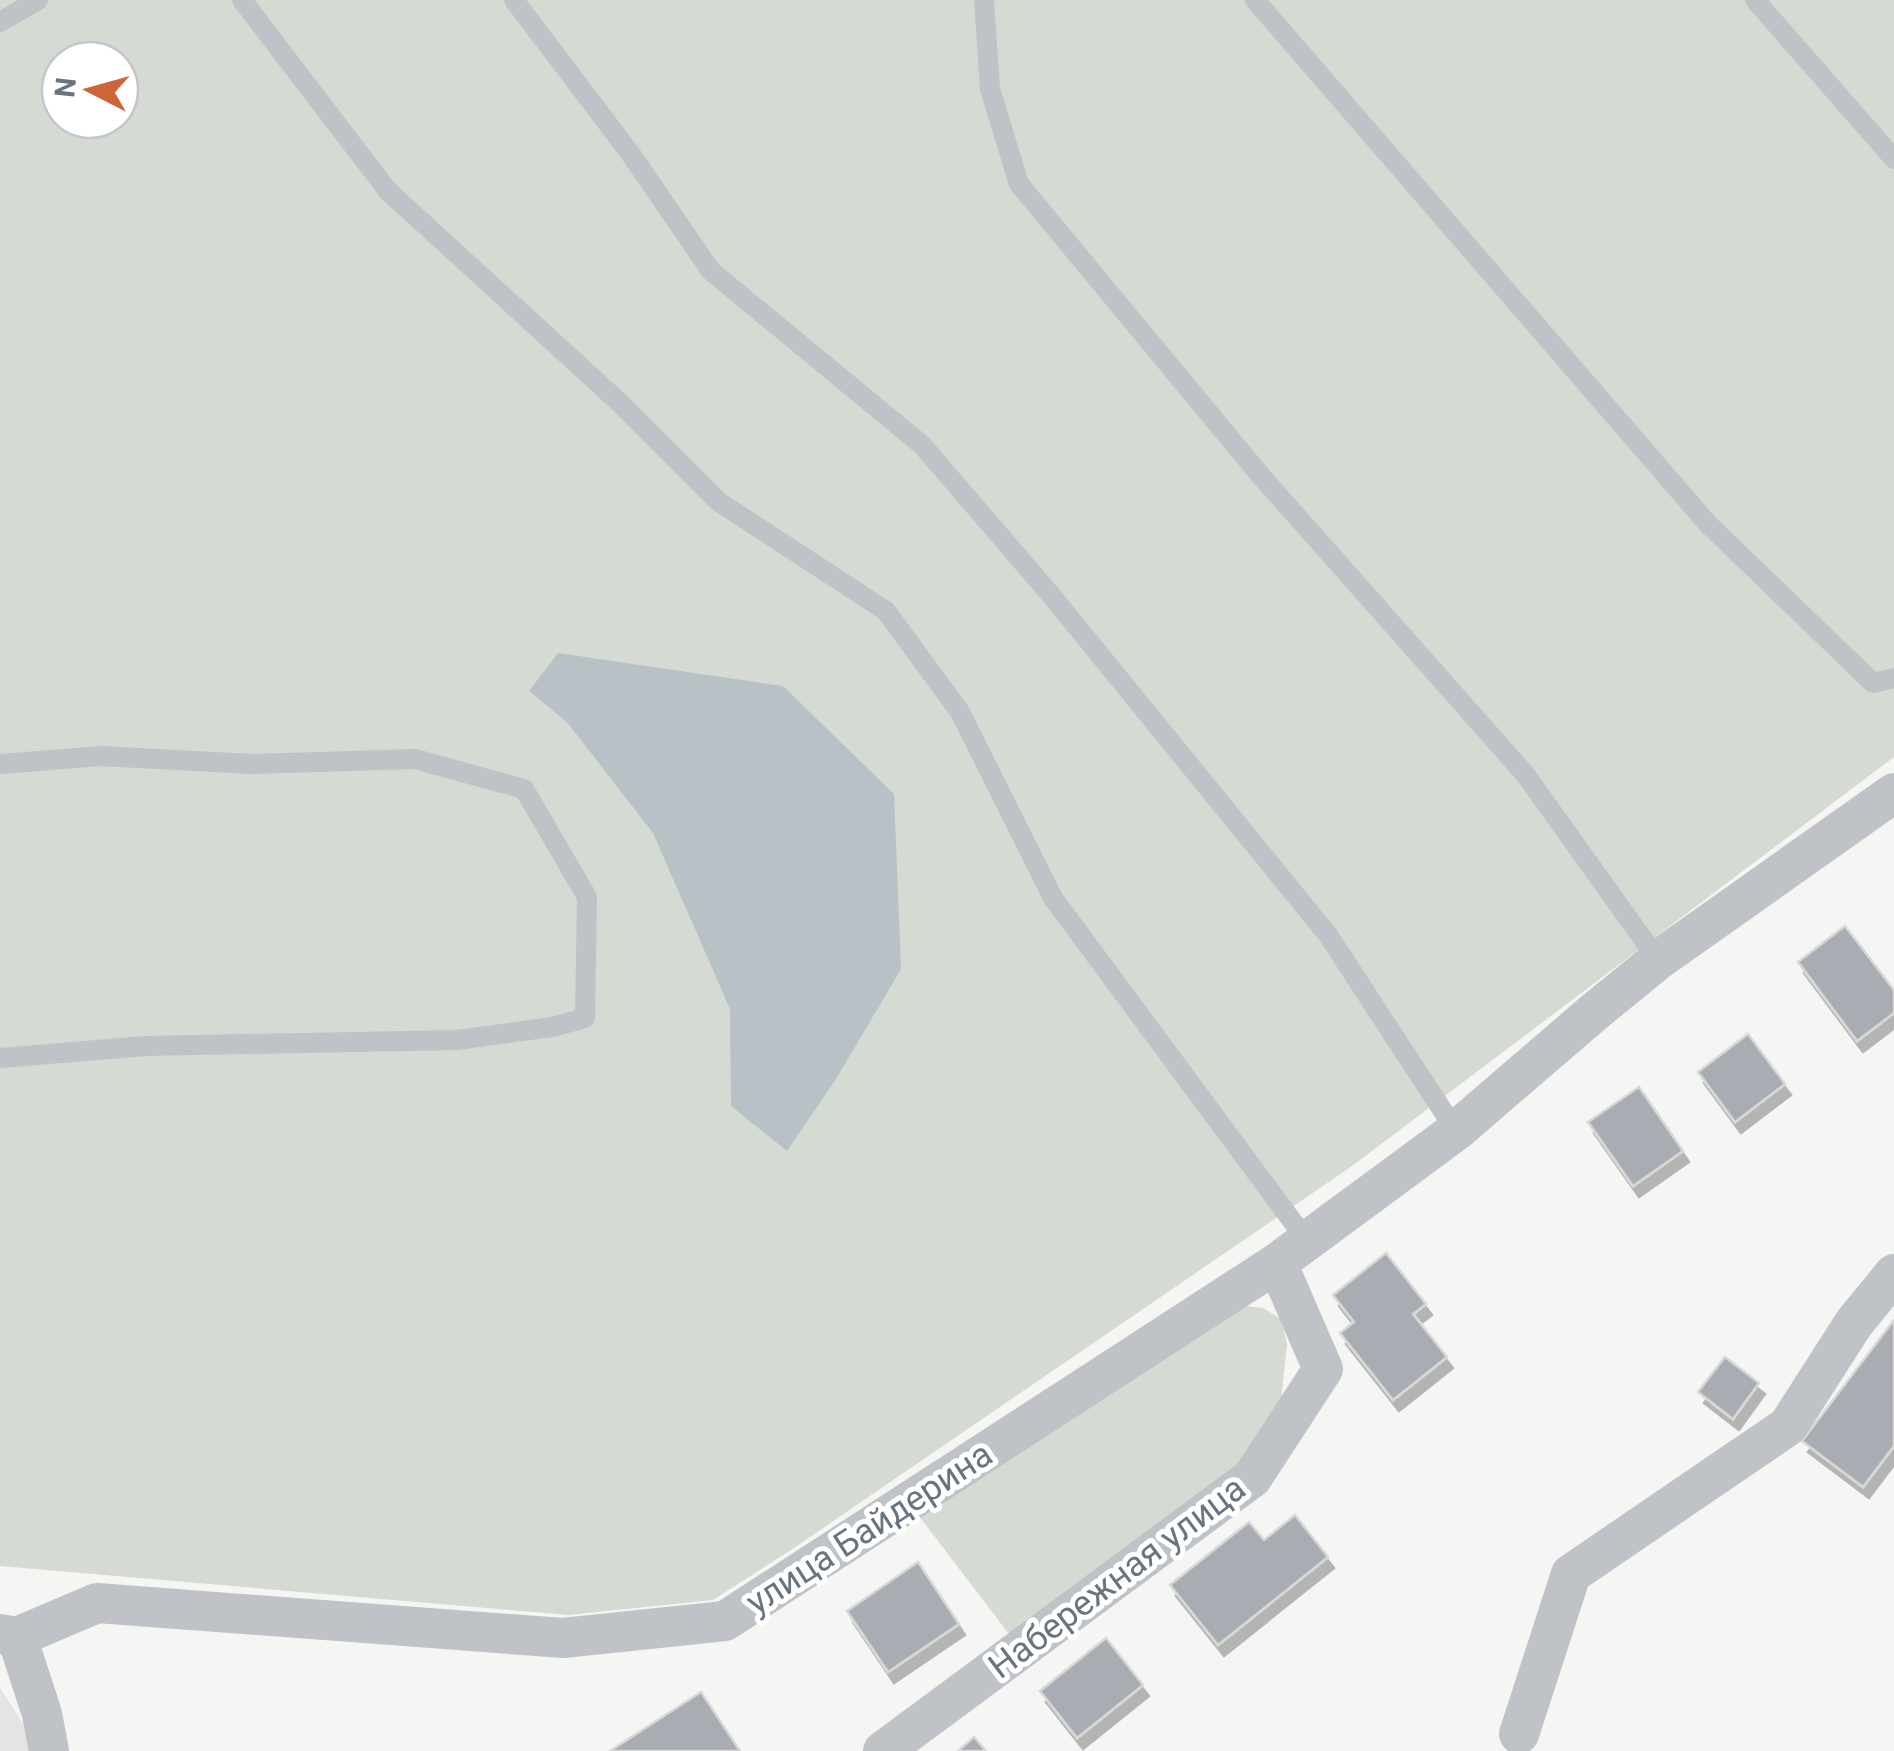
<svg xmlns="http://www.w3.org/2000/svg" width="1894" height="1751" viewBox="0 0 1894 1751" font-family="Roboto,sans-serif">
  <defs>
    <filter id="shadow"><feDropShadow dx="6" dy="11" stdDeviation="0" flood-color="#0004"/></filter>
  </defs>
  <rect width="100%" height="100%" fill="#f5f5f3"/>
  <path fill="#e3e4e3" d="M0,1688L38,1746V1751H0Z"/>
  <g fill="#d5dad2" fill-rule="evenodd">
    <path d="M0,0H1894V757L1352,1166L791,1550L713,1600L568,1615L0,1566ZM60,60H120V120H60Z"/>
    <path d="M1235,1305L1263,1308L1281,1319L1287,1344L1281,1401L1241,1468L1012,1638L919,1516Z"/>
  </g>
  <path fill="#b8c1c5" d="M558,653L783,686L894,794L901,969L836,1079L787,1151L731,1106L730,1009L653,833L567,722L529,691Z"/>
  <g fill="#a7adb2" stroke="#d7d7d5" stroke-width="2.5" filter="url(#shadow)">
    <path d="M1845,926L1894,990V1013L1857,1041L1798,962Z"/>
    <path d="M1748,1034L1785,1084L1735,1122L1698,1072Z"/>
    <path d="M1639,1087L1683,1151L1633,1186L1588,1122Z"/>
    <path d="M1386,1253L1426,1304L1413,1314L1447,1357L1393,1400L1340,1333L1354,1322L1333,1295Z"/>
    <path d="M1894,1320V1446L1863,1487L1802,1441Z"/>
    <path d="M1725,1357L1759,1383L1733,1419L1698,1392Z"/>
    <path d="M1295,1515L1328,1557L1218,1645L1170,1585L1249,1522L1264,1540Z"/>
    <path d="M918,1562L959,1624L888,1672L847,1611Z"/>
    <path d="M1106,1638L1143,1685L1077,1738L1040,1691Z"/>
    <path d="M701,1692L740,1751H610Z"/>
    <path d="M974,1737L986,1751H958Z"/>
  </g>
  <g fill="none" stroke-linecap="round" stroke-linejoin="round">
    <g stroke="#bfc2c6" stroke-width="20">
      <path d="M242,0L388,191L620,403L719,502L886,611L960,712L1053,898L1307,1241"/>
      <path d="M514,0L630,153L711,271L922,445L1051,595L1328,935L1456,1131"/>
      <path d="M984,0L990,89L1019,184L1261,476L1525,774L1658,960"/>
      <path d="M1255,0L1708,524L1873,683L1894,678"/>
      <path d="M1755,0L1894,159"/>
      <path d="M0,22L38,0"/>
      <path d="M0,764L100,756L252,764L415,759L524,789L587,897L585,1018L552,1027L457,1040L145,1046L0,1058"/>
    </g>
    <g stroke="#bfc2c6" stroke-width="40">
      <path d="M0,1634L17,1637L97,1603L563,1638L725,1621L1277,1263L1456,1131L1593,1013L1658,960L1894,793"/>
      <path d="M17,1637L42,1714L49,1751"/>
      <path d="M1519,1734L1571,1574L1788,1426L1854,1323L1894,1274"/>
      <path d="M883,1751L1252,1478L1323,1369L1277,1263"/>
    </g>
  </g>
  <g text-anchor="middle" stroke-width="10" stroke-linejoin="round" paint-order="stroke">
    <g font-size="35" fill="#687480" stroke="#fff">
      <text transform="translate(869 1528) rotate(-33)" y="12">улица Байдерина</text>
      <text transform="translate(1117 1577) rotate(-37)" y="12">Набережная улица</text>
    </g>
  </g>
  <g transform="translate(90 90) rotate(276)"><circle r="48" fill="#ffffff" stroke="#c3c7cc" stroke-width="2.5"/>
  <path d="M0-8L18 38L0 25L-18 38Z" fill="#ce643a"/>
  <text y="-15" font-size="28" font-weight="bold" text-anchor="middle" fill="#687480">N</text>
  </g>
</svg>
